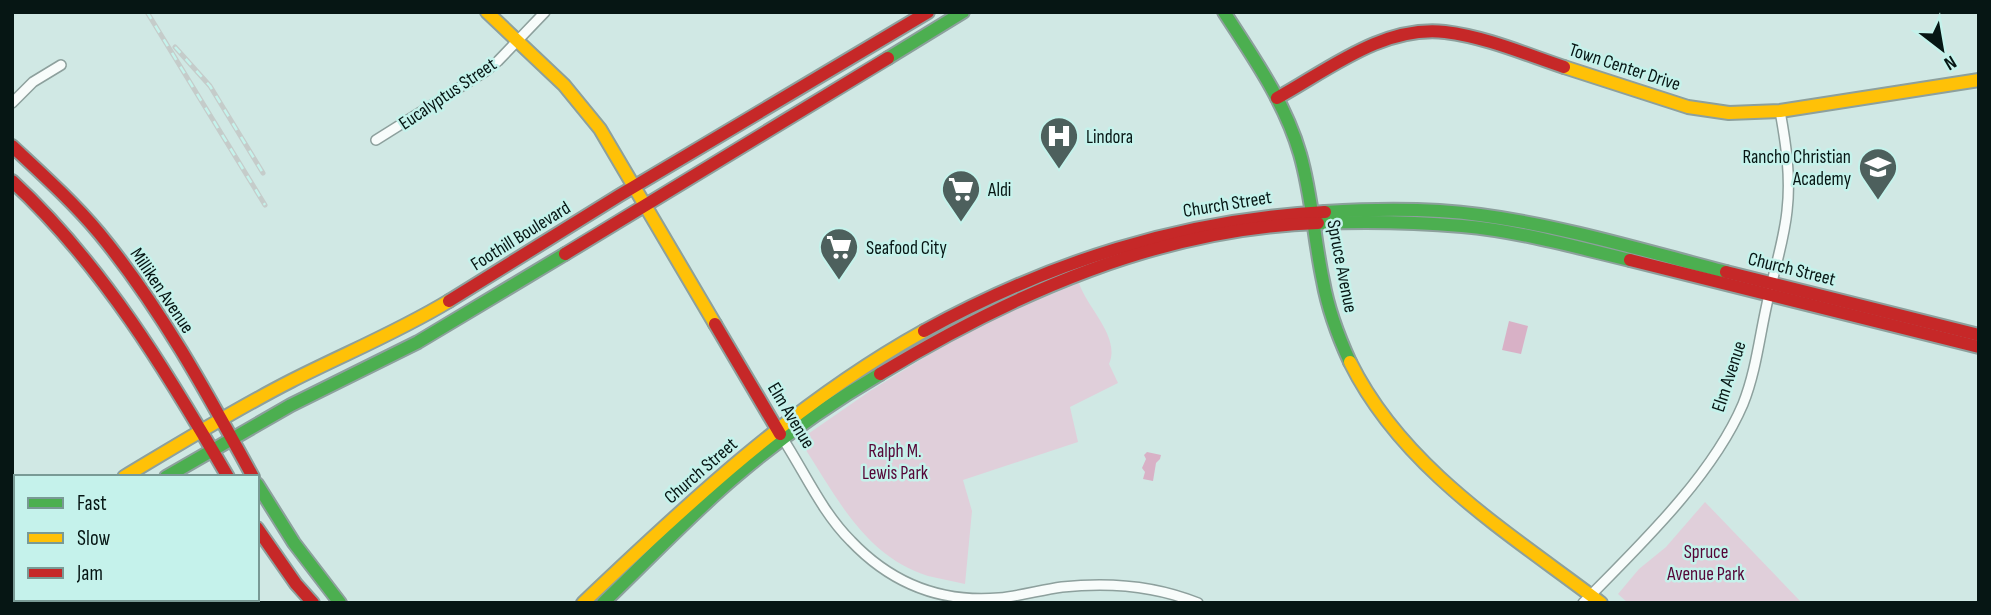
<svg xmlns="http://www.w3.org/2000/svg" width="1991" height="615" viewBox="0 0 1991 615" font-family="'Sofia Sans Condensed',sans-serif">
  <rect width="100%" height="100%" fill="#d0e8e4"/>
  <g fill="#e0cfda">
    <path d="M1079,283C1087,308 1121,337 1109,364L1118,383L1070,407L1078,442L963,480L972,511L965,584C953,581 940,579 928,576C865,556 837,498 804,447L805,436L870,391L943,346L1010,311Z"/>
    <path d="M1705,502L1802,603H1628L1618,594L1639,569L1666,547Z"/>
  </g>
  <g fill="#d8b1c6">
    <path d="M1509,321L1528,326L1521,354L1502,350Z"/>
    <path d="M1147,452L1161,455L1160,459L1156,463L1153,481L1143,479L1145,472L1142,468L1146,459L1144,455Z"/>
  </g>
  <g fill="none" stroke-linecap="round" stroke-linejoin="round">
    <g stroke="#8da09d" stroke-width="12">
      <g id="street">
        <path d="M12,103L33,82L61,65"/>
        <path d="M376,140L486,71L498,61L545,12"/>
        <path d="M783,439C805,473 822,512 851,541C891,583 941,603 999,598C1020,596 1041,590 1062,587C1108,582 1156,586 1198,603"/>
        <path d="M1583,603C1638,547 1712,477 1743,404C1757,369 1760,331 1769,295C1775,267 1784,240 1787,211C1791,177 1786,144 1780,111"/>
      </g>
    </g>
    <g stroke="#8da09d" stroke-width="16">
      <g id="fast">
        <path d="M1224,12C1253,57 1285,102 1300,154C1312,195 1314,239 1323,281C1328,309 1338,336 1350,362"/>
        <path d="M888,58L963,12"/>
        <path d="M1325,212C1376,209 1429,208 1480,215C1563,226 1645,251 1726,272"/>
        <path d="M1318,223C1366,221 1414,222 1462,226C1519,231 1575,247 1630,260"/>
        <path d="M166,477L291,405L418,342L565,254"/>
        <path d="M257,484L294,543L340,603"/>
        <path d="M603,603C647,561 689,516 735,477C780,438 829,404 880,374"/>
      </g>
    </g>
    <g stroke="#8da09d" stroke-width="16">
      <g id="slow">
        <path d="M487,12L564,85L600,129L715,324"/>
        <path d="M1564,67L1688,107L1729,113L1780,111L1979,80"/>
        <path d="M1350,362C1403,469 1509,533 1601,603"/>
        <path d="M124,477C179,444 234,410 291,381C344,354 398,332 449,301"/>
        <path d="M12,544L16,542"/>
        <path d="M583,603C688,503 796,402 924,331"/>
      </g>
    </g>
    <g stroke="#8da09d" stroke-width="16">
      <g id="jam">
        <path d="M1277,98C1328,70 1383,25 1445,32C1486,37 1525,54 1564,67"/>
        <path d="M12,146C42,174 73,202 99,233C160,307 207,393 253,477"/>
        <path d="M12,181C102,264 167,372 228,477"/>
        <path d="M565,254L888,58"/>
        <path d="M1630,260L1979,347"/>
        <path d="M1726,272L1979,335"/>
        <path d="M449,301L620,195L928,12"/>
        <path d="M715,324L780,434"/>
        <path d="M924,331C1050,262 1180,220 1325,212"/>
        <path d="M880,374C1012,294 1160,228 1318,223"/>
        <path d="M257,528L296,584L313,603"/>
        <path d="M12,568L16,566"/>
      </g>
    </g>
    <use href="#street" stroke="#f8fcfb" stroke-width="9"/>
    <use href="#fast" stroke="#4caf50" stroke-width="12"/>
    <use href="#slow" stroke="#ffc107" stroke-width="12"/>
    <use href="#jam" stroke="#c62828" stroke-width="12"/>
    <g stroke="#c5ccca" stroke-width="5">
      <g id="rail">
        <path d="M147,12L265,205"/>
        <path d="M175,47L210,86L263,173"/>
      </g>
    </g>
    <use href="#rail" stroke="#c5f2eb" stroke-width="2.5" stroke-dasharray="8" stroke-linecap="butt"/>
  </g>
  <defs>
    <g id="hospital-pin" transform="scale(2.0125)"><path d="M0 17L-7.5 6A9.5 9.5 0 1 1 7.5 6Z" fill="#4d605d" stroke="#c5f2eb"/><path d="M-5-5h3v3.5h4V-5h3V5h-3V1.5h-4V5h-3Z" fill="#fff"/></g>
    <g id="school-pin" transform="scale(2.0125)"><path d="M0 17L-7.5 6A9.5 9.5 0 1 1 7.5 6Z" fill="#4d605d" stroke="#c5f2eb"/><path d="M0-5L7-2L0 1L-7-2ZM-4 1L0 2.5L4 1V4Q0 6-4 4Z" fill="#fff"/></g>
    <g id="supermarket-pin" transform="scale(2.0125)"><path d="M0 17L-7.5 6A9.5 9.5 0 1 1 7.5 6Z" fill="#4d605d" stroke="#c5f2eb"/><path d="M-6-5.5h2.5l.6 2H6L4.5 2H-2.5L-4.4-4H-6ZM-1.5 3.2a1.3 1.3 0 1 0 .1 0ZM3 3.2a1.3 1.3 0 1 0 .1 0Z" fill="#fff"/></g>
  </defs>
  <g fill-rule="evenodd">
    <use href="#hospital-pin" x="1059" y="136"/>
    <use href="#school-pin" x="1878" y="167"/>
    <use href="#supermarket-pin" x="961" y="189"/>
    <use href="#supermarket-pin" x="839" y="247"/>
  </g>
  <g text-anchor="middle" stroke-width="5" stroke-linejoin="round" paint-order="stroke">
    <g font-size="19" fill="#061614" stroke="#c5f2eb">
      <text transform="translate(1625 66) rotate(18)" y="7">Town Center Drive</text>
      <text transform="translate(447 93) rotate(-34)" y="7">Eucalyptus Street</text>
      <text transform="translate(1227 203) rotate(-9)" y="7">Church Street</text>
      <text transform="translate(520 235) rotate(-32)" y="7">Foothill Boulevard</text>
      <text transform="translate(1343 266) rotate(79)" y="7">Spruce Avenue</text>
      <text transform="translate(1792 268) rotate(14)" y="7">Church Street</text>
      <text transform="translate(163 290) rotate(56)" y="7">Milliken Avenue</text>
      <text transform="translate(1728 376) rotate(-72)" y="7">Elm Avenue</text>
      <text transform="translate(792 415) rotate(59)" y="7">Elm Avenue</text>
      <text transform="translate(700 470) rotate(-41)" y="7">Church Street</text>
    </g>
    <g font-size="19" fill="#061614" stroke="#c5f2eb" text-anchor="start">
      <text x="1086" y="143">Lindora</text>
      <text x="1851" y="163" text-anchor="end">Rancho Christian<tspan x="1851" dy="22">Academy</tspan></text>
      <text x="988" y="196">Aldi</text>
      <text x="866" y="254">Seafood City</text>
    </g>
    <g font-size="19" fill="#560637" stroke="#c5f2eb">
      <text x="895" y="457">Ralph M.<tspan x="895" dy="22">Lewis Park</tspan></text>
      <text x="1706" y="558">Spruce<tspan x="1706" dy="22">Avenue Park</tspan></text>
    </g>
  </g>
  <rect width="1991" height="615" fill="none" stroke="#061614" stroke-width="28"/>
  <rect x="14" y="475" width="245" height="126" fill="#c5f2eb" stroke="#799a95" stroke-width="2"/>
  <rect x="28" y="498" width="35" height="10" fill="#4caf50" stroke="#799a95" stroke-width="2"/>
  <text x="77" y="510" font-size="21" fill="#061614">Fast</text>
  <rect x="28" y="533" width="35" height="10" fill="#ffc107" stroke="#799a95" stroke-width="2"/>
  <text x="77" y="545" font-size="21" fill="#061614">Slow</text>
  <rect x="28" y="568" width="35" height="10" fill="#c62828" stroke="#799a95" stroke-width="2"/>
  <text x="77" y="580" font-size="21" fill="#061614">Jam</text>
  <g transform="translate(1942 49) rotate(149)" stroke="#c5f2eb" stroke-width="5" paint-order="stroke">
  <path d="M0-5L12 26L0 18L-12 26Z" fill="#061614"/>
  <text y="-10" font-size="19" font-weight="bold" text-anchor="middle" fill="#061614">N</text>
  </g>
</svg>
